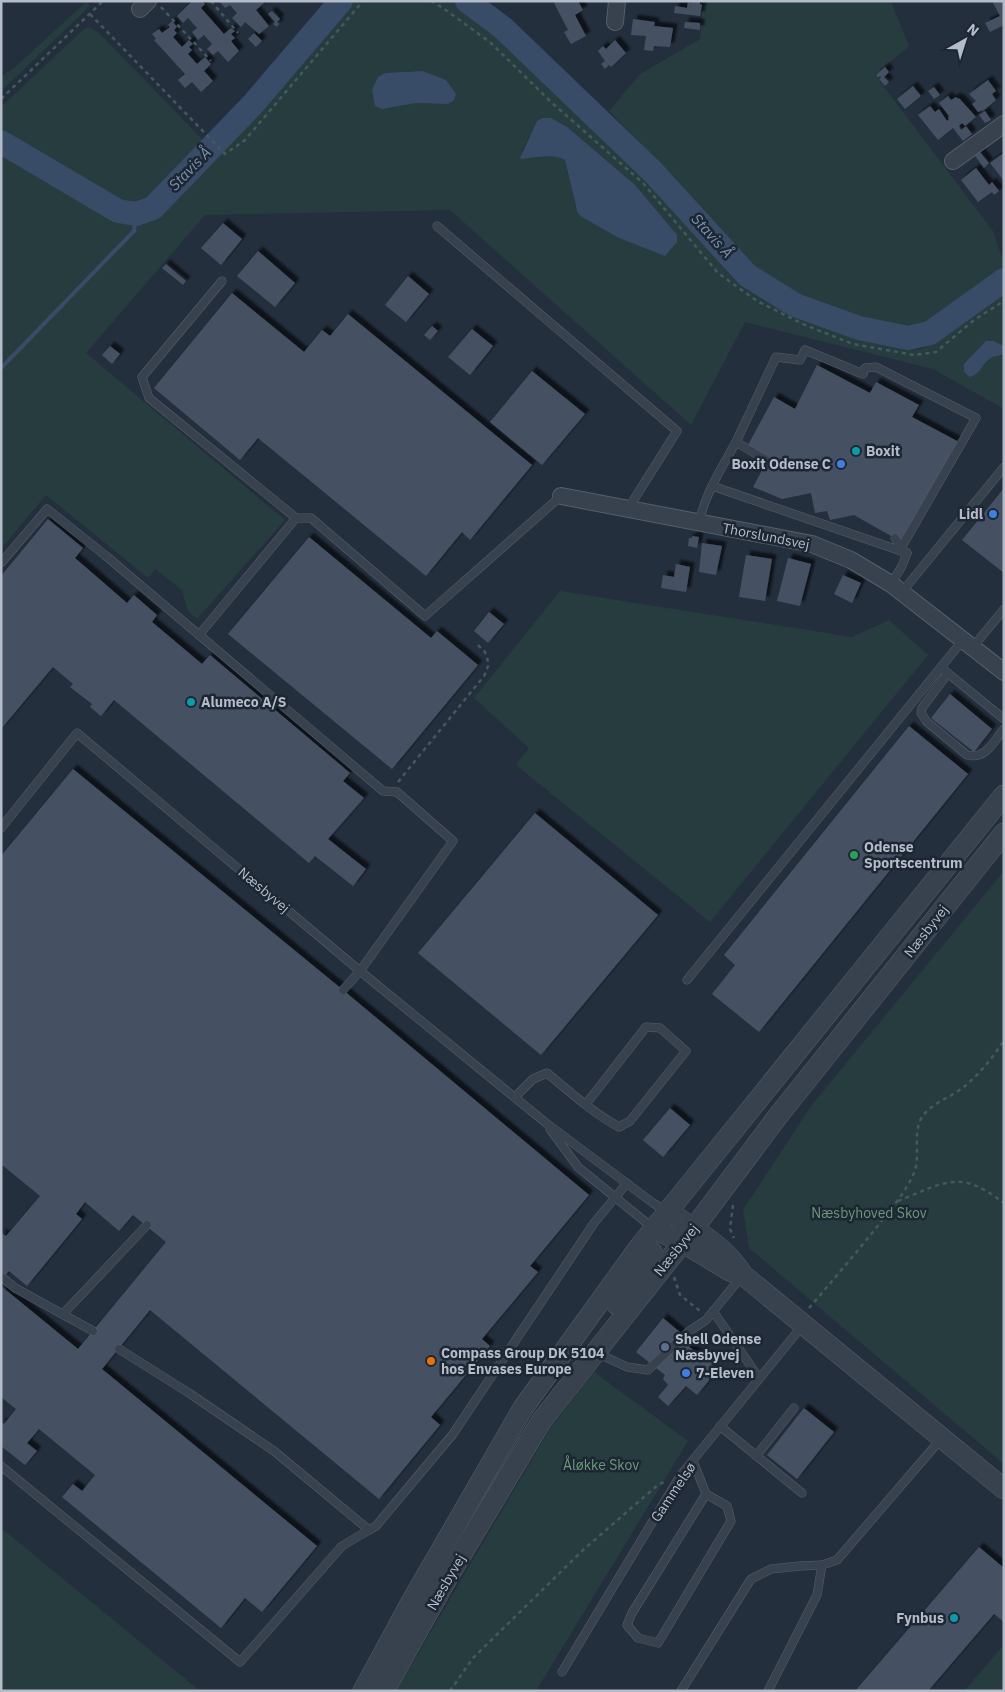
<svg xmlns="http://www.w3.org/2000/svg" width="1005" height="1692" viewBox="0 0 1005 1692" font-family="'IBM Plex Sans',sans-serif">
  <defs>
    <filter id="shadow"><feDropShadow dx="4.5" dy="-4.5" stdDeviation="1" flood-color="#0009"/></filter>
  </defs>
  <rect width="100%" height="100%" fill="#242f3e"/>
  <g fill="#263c3f" fill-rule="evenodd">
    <path d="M348,1H453L510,46L623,154L662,192L730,274L760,294L852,334L909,350L920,349L930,345L977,307L1004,290V409L933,369L745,322L691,425L450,210L205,215L86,353L285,520L197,619L188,611L182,590L155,569L148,578L46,495L1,549V154L95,207L130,224L143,225L202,170ZM423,71L446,80L442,104L416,102L391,108L385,73ZM541,118L665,256L577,212L565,160L560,157L546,156L522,151L537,121Z"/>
    <path d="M703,1H891L909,46L875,75L993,231L1004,263V275L961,300L929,324L914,329L877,324L829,308L781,287L746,261L668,173L609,111L640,74L700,39Z"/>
    <path d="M86,2L90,6L1,91V76L13,69Z"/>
    <path d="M89,27L99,33L203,140C191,155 163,194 148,202C139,206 131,207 122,204L1,128V107L84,29Z"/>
    <path d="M560,591L852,637L889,620L928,655L710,922L516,765L529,748L474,698Z"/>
    <path d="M1004,871V1464L749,1248L743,1210L811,1106Z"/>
    <path d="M594,1372L688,1441L536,1691H396L551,1427Z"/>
    <path d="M1,1528L200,1691H1Z"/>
    <path d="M1004,1645V1691H964Z"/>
  </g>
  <g fill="#394c67">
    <path d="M423,71L446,80L456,94L454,100L448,104L416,103L382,109L375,106L372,90L378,77L385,73Z"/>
    <path d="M542,118H551L567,127L635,185L677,235V242L665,256L619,238L582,217L577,212L576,206L565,160C553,153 534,158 521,159L520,158L537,121Z"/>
    <path d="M986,341H993L1004,346V354C999,356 992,356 988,360C980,367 981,373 970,377L964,372V364Z"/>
  </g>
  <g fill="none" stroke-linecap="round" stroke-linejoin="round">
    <path stroke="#394c67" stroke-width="4" d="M1,368L134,231L136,214"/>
    <g stroke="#394c67" stroke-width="24">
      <path d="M467,1L503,28L653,172L747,275L795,305L859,328L908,338L930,333L1004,280"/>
      <path d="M1,142L118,211L136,214L153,208L254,103L341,1"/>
    </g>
  </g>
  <g fill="#455162" filter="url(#shadow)">
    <path d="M192,1H202L205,4L201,8L224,34L231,28L235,31L231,34L235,38L231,41L239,51L228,62L218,51L213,55L207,49L212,44L204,35L198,40L192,32L197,28L188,18L183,23L177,16Z"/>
    <path d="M219,1H262L264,3L256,10L269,26L259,34L245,22L241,27L232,18L237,13L230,5L225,8Z"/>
    <path d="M558,1H578L583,10L575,15L586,36L571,44L564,32L568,30L554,3Z"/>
    <path d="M692,1H700V4L702,5L700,16L674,13L675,6L687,8L688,2L692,3Z"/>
    <path d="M992,1H1004V25L990,32L985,23L1000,16Z"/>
    <path d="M272,11L280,19L277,22L279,24L277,27L273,24L275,22L268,14Z"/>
    <path d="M633,19L655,22L654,26L673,28L670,47L654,46L653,51L644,50L646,36L631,35Z"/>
    <path d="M172,21L177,27L174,30L177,33L173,37L182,47L189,40L193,44L189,47L192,50L188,54L197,64L205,57L211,64L204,71L213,81L201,92L192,82L185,88L178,80L185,74L154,40L156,39L152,34L159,29L162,33L170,27L168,25Z"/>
    <path d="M685,22L700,23V30L684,28Z"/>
    <path d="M254,33L262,41L256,47L248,39Z"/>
    <path d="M615,40L626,53L611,67L609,65L605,69L601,64L605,61L598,51L603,46L606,49Z"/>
    <path d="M885,67L889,72L884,77L889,82L885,86L879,79L881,78L880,76L878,78L876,75Z"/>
    <path d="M988,80L996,91L992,94L996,100L983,111L982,110L978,112L972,104L976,101L969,94Z"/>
    <path d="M913,86L921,96L905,109L897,99Z"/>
    <path d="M934,87L940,95L934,99L928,91Z"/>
    <path d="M948,96L951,100L956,97L958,99L959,98L976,117L965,126L962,123L959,126L961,130L966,126L972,134L963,141L953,128L938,140L918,115L930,106L935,112L939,109L947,121L949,119L948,117L949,116L939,103Z"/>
    <path d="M985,111L991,120L985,123L979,115Z"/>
    <path d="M980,152L989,163L984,168L975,156Z"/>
    <path d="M1002,154L1004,156V181L990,163Z"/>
    <path d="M976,168L989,185L992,182L999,191L994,195L992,192L978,202L961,180Z"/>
    <path d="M223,223L242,239L221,265L201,248Z"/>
    <path d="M258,251L295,283L275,307L237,276Z"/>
    <path d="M166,264L186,281L183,285L162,268Z"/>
    <path d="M408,276L429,294L406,322L385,305Z"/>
    <path d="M232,293L304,352L322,330L330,336L348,314L532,465L470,540L462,532L426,576L258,438L240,460L154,388Z"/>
    <path d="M432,326L438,331L430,340L424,335Z"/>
    <path d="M472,329L493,346L470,375L448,357Z"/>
    <path d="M110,346L120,354L112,364L102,355Z"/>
    <path d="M817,365L870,393L876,382L919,405L912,417L959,442L900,541L854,515L830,520L827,511L815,513L811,493L782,499L753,487L769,457L748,445L774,397L795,409Z"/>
    <path d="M532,371L585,414L542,465L490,422Z"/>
    <path d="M1004,488V573L962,540Z"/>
    <path d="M48,519L83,548L75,558L127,603L134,595L157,615L152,622L202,664L210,655L350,773L343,781L364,798L328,839L366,869L353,886L315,856L309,863L114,700L101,716L90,707L92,704L70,687L73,684L53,667L1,729V576Z"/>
    <path d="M692,536L699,537L697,548L688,546L689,538H692Z"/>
    <path d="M309,537L431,638L437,631L478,665L392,769L228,634Z"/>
    <path d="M702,543L722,546L716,575L699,572Z"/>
    <path d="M746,555L772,559L765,601L739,597Z"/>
    <path d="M788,558L811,564L800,606L777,601Z"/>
    <path d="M676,564L690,567L686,592L661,588L663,575L674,577Z"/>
    <path d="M843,575L861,583L852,603L834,594Z"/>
    <path d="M489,612L504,624L488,643L474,631Z"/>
    <path d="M950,694L992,729L974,752L931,718Z"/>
    <path d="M909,726L968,774L759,1032L712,994L735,965L724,955Z"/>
    <path d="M73,769L343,990L589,1195L530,1266L538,1272L482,1339L490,1346L431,1417L440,1425L379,1499L150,1310L102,1369L317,1546L262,1612L245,1598L221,1628L62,1497L73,1484L82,1491L95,1475L39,1429L27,1443L37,1451L25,1465L1,1446V1422L4,1424L16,1409L1,1397V1286L78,1349L166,1242L133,1215L119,1231L85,1202L76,1214L82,1219L27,1286L9,1271L1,1280V1233L6,1236L40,1196L1,1164V856Z"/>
    <path d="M535,813L658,915L541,1055L418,953Z"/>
    <path d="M670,1108L690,1125L663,1157L643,1140Z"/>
    <path d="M663,1318L693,1343L689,1347L692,1349L705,1360L709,1355L717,1361L711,1369L715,1373L697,1395L686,1386L668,1406L658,1397L668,1385L663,1379L665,1375L636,1352Z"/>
    <path d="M804,1408L834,1432L797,1479L767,1455Z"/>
    <path d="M979,1547L1004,1568V1622L994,1614L928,1691H855Z"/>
  </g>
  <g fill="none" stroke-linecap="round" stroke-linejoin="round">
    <g stroke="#565f6c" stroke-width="9">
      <g id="service">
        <path d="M437,226L677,431L628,509"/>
        <path d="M736,442L776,357L800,360L805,350L863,374L865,368L876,367L976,418L901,548"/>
        <path d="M712,486L907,553"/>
        <path d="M296,518H311L425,616L561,496"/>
        <path d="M699,523C705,494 721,469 736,442L766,460"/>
        <path d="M895,538L903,551"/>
        <path d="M1,563L47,509L106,556L383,791L397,792L453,841L360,971L343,990"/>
        <path d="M891,584L902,566L907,553"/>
        <path d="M902,592L1004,467"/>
        <path d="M199,635L296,518L149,398L142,377L222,281"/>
        <path d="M972,648L1004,609"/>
        <path d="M945,671L1004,719"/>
        <path d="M948,673L922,708L921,713L927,722L967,755C986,760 993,742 1004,729"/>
        <path d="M1,828L77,733L360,971L546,1123L653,1203L667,1211"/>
        <path d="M687,980L963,640"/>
        <path d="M515,1097L533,1079L547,1073C570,1092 593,1113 619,1127L630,1121L686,1051L660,1028L646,1027L586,1104"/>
        <path d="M550,1129L578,1167L654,1229"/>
        <path d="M3,1278L15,1288L93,1331"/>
        <path d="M713,1311L759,1378"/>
        <path d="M63,1314L147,1225"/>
        <path d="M597,1353L627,1367L648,1370L688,1332L706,1320L742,1276"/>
        <path d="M720,1426L802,1493"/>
        <path d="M756,1456L794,1408"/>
        <path d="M693,1461L706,1494L727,1506L731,1521L658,1643L638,1638L627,1625L632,1613L706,1494"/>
        <path d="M1,1466L240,1662L342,1546L369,1530L274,1451L189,1393L119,1349"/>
        <path d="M369,1530L376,1526L453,1434L594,1223L627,1183"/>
        <path d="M562,1672L680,1476L803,1325"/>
        <path d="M681,1691L751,1579L771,1569L800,1566L822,1565L837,1560L941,1439"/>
        <path d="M768,1691L817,1595L822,1565"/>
      </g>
    </g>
    <g stroke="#565f6c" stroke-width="18">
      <g id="minor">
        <path d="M140,9L148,1"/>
        <path d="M615,22L617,1"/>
        <path d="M953,161L1004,124"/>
        <path d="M561,496L812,544L851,560L891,584L1004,672"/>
      </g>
    </g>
    <g stroke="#565f6c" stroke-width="21">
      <g id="tertiary">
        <path d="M668,1211C696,1231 725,1246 743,1275L1004,1489"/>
        <path d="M654,1229L682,1242L730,1271L738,1274"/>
        <path d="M617,1305L652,1252"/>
        <path d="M363,1691L410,1604L523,1408L640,1246L1004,795"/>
        <path d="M384,1691L445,1582L542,1420L694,1228L778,1116L1004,833"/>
      </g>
    </g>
    <g stroke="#44595c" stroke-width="2.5" stroke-dasharray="4 4" stroke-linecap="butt">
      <path d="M211,1L238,33"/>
      <path d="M265,1V2"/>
      <path d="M431,1L443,8L491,43L551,102L643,183L718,273L757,301L805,325L853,344L914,355L936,352L974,320L1004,301"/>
      <path d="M161,7L211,61"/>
      <path d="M90,14L225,154L245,140L363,1"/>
      <path d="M1,99L103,1"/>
      <path d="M398,782L484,676L489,664L485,652L477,644"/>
      <path d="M898,1201C917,1194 941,1180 962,1182C976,1183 993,1195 1004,1203"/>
      <path d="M733,1205L730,1229L734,1238"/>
      <path d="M674,1277L680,1295L700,1311"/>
      <path d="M809,1308C833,1280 857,1252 880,1223C892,1208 906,1191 914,1173C921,1155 912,1133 922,1117C931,1103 952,1097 965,1086C980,1073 993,1058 1004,1040"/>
      <path d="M450,1691L473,1658L583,1550L659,1484L665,1482"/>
    </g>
    <use href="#service" stroke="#38414e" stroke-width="8"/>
    <use href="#minor" stroke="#38414e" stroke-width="16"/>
    <use href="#tertiary" stroke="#38414e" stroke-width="20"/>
  </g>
  <g fill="#0f9aa8" stroke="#1d2633" stroke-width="2">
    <circle cx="856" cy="451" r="5"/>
    <circle cx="191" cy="702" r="5"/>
    <circle cx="954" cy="1618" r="5"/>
  </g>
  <g fill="#3f7fe0" stroke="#1d2633" stroke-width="2">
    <circle cx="841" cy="464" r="5"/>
    <circle cx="993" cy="514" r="5"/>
    <circle cx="686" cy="1373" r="5"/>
  </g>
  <circle fill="#2e9e5b" stroke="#1d2633" stroke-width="2" cx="854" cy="855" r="5"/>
  <circle fill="#5c6f8a" stroke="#1d2633" stroke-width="2" cx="665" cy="1347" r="5"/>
  <circle fill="#e8710a" stroke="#1d2633" stroke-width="2" cx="431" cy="1361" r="5"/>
  <g text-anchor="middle" stroke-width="5" stroke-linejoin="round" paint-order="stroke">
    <g font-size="14" font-weight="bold" fill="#b4bcc9" stroke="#1d2633" text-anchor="start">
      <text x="866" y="456">Boxit</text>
      <text x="831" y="469" text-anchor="end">Boxit Odense C</text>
      <text x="983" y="519" text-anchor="end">Lidl</text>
      <text x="201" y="707">Alumeco A/S</text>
      <text x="864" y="852">Odense<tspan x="864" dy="16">Sportscentrum</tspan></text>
      <text x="675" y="1344">Shell Odense<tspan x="675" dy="16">Næsbyvej</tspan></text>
      <text x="441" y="1358">Compass Group DK 5104<tspan x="441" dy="16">hos Envases Europe</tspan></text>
      <text x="696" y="1378">7-Eleven</text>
      <text x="944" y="1623" text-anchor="end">Fynbus</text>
    </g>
    <g font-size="14" fill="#b4bcc9" stroke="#1d2633">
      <text transform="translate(766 536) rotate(11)" y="5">Thorslundsvej</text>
      <text transform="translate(264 890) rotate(40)" y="5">Næsbyvej</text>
      <text transform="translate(926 931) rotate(-52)" y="5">Næsbyvej</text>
      <text transform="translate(676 1250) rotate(-51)" y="5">Næsbyvej</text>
      <text transform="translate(673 1492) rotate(-56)" y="5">Gammelsø</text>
      <text transform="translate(446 1582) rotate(-60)" y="5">Næsbyvej</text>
    </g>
    <g font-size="14" fill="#6b9a76" stroke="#1d2633">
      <text x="869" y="1218">Næsbyhoved Skov</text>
      <text x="601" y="1470">Åløkke Skov</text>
    </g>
    <g font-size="15" font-style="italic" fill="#7c92b1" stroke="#1d2633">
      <text transform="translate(190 169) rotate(-46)" y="5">Stavis Å</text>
      <text transform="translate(712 236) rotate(48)" y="5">Stavis Å</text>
    </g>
  </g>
  <rect width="1005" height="1692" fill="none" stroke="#b4bcc9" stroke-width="5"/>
  <g transform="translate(965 40) rotate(39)" stroke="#1d2633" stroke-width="4" paint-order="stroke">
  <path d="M0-4L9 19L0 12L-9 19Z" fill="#b4bcc9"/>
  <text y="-8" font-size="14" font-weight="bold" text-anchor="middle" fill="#b4bcc9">N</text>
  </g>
</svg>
